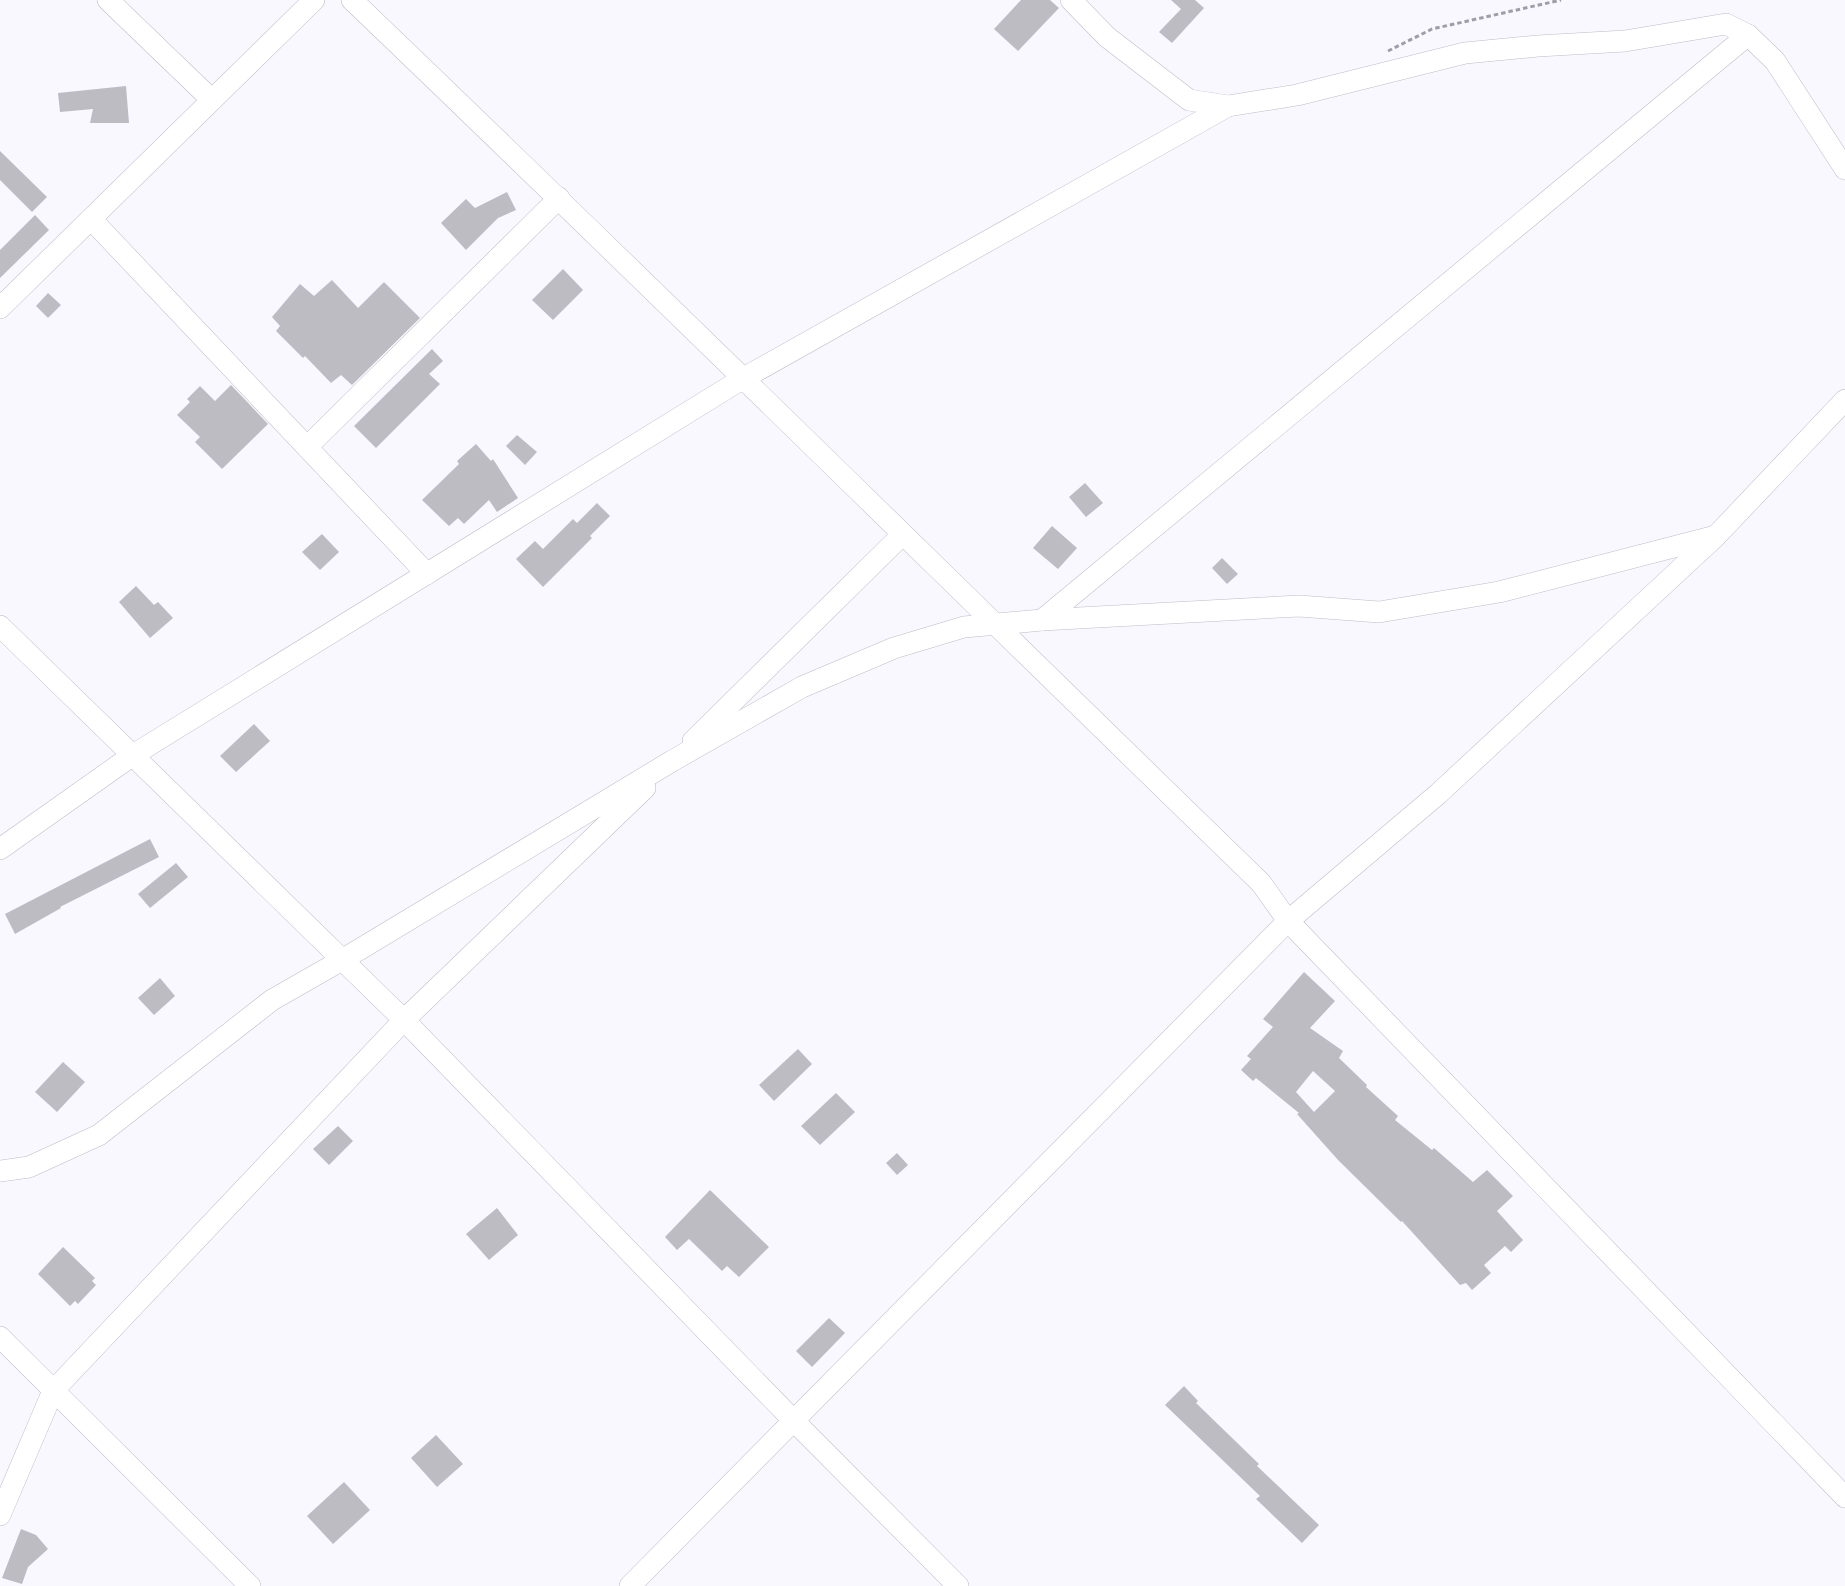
<svg xmlns="http://www.w3.org/2000/svg" width="1845" height="1586" viewBox="0 0 1845 1586" font-family="Rubik,sans-serif">
  <rect width="100%" height="100%" fill="#f9f7ff"/>
  <g fill="#bebcc3" fill-rule="evenodd">
    <path d="M1021,0H1050L1059,8L1018,51L994,29Z"/>
    <path d="M1171,0H1195L1204,8L1172,43L1159,32L1181,9Z"/>
    <path d="M126,86L129,123H90L93,109L60,112L58,93Z"/>
    <path d="M0,151L47,197L32,212L0,180Z"/>
    <path d="M507,192L516,210L498,218L466,250L441,223L466,199L475,208Z"/>
    <path d="M35,215L49,230L0,278V250Z"/>
    <path d="M563,269L583,290L553,320L532,300Z"/>
    <path d="M332,280L358,308L384,282L420,318L352,385L341,375L331,383L305,356L303,358L276,331L280,326L272,317L300,284L314,296Z"/>
    <path d="M48,293L61,305L48,318L36,306Z"/>
    <path d="M432,349L443,361L429,374L440,384L376,448L354,426Z"/>
    <path d="M231,385L268,424L222,469L195,442L200,437L177,415L190,402L187,399L200,386L215,401Z"/>
    <path d="M517,435L537,452L525,465L506,446Z"/>
    <path d="M476,444L491,461L493,459L518,498L497,512L489,500L464,524L458,518L449,526L422,500L459,464L457,461Z"/>
    <path d="M1085,483L1103,503L1086,517L1069,497Z"/>
    <path d="M597,503L610,516L590,536L592,538L543,587L516,559L535,541L543,549L573,519L577,523Z"/>
    <path d="M1052,526L1077,548L1058,569L1033,548Z"/>
    <path d="M322,534L339,552L320,570L302,552Z"/>
    <path d="M1222,558L1238,574L1227,584L1212,568Z"/>
    <path d="M136,586L154,605L158,602L173,618L150,638L119,602Z"/>
    <path d="M254,724L270,741L236,772L220,756Z"/>
    <path d="M150,839L159,857L60,907L61,908L15,934L5,914Z"/>
    <path d="M176,863L188,877L150,908L138,894Z"/>
    <path d="M1304,972L1335,1001L1310,1028L1343,1051L1339,1058L1367,1085L1366,1087L1398,1116L1395,1120L1432,1150L1434,1148L1473,1182L1487,1170L1513,1196L1497,1211L1523,1240L1511,1252L1505,1246L1484,1265L1491,1273L1472,1290L1466,1283L1460,1285L1402,1221L1401,1222L1338,1160L1297,1114L1299,1113L1256,1078L1253,1081L1241,1070L1251,1059L1247,1056L1273,1027L1263,1019ZM1313,1071L1335,1091L1314,1112L1296,1092Z"/>
    <path d="M160,978L175,996L154,1015L138,998Z"/>
    <path d="M798,1049L812,1064L774,1101L759,1085Z"/>
    <path d="M63,1062L85,1082L57,1112L35,1092Z"/>
    <path d="M836,1093L855,1112L820,1145L801,1126Z"/>
    <path d="M338,1126L353,1141L329,1165L313,1149Z"/>
    <path d="M897,1153L908,1165L897,1175L886,1163Z"/>
    <path d="M710,1190L769,1247L739,1277L727,1266L722,1271L689,1239L677,1250L665,1237Z"/>
    <path d="M497,1208L518,1235L489,1260L466,1234Z"/>
    <path d="M63,1247L95,1278L92,1281L96,1285L78,1304L75,1301L70,1306L38,1274Z"/>
    <path d="M829,1318L845,1333L812,1367L796,1351Z"/>
    <path d="M1184,1386L1198,1401L1196,1403L1259,1464L1257,1466L1319,1525L1302,1543L1256,1499L1260,1496L1165,1405Z"/>
    <path d="M436,1435L463,1464L437,1487L411,1458Z"/>
    <path d="M344,1482L370,1510L333,1544L307,1516Z"/>
    <path d="M21,1529L36,1535L48,1549L28,1567L22,1584L2,1578Z"/>
  </g>
  <g fill="none" stroke-linecap="round" stroke-linejoin="round">
    <g stroke="#bfbdc4" stroke-width="22">
      <g id="minor">
        <path d="M108,0L212,100"/>
        <path d="M352,0C657,292 958,589 1261,883L1288,921L1845,1497"/>
        <path d="M1071,0L1107,37L1189,100L1228,106L1297,95L1465,53L1538,46L1625,41L1726,24L1748,35L1775,61L1845,169"/>
        <path d="M91,219L427,574"/>
        <path d="M0,308L314,0"/>
        <path d="M307,447L559,198"/>
        <path d="M1042,620L1748,35"/>
        <path d="M0,626L404,1020L794,1421L958,1586"/>
        <path d="M693,741L902,535"/>
        <path d="M0,849L133,755L742,379L1228,106"/>
        <path d="M0,1171L29,1167L99,1135L272,1000L342,960L672,761L802,687L894,648L964,627L1042,620L1299,606L1379,612L1499,592L1716,536"/>
        <path d="M0,1337L250,1586"/>
        <path d="M0,1515L53,1391L404,1020L645,788"/>
        <path d="M630,1586L1288,921L1438,794L1716,536L1845,400"/>
      </g>
    </g>
    <path stroke="#9f9ea3" stroke-width="3" stroke-dasharray="4.5 3" stroke-linecap="butt" d="M1388,51L1432,29L1561,0"/>
    <use href="#minor" stroke="#fff" stroke-width="21"/>
  </g>
</svg>
